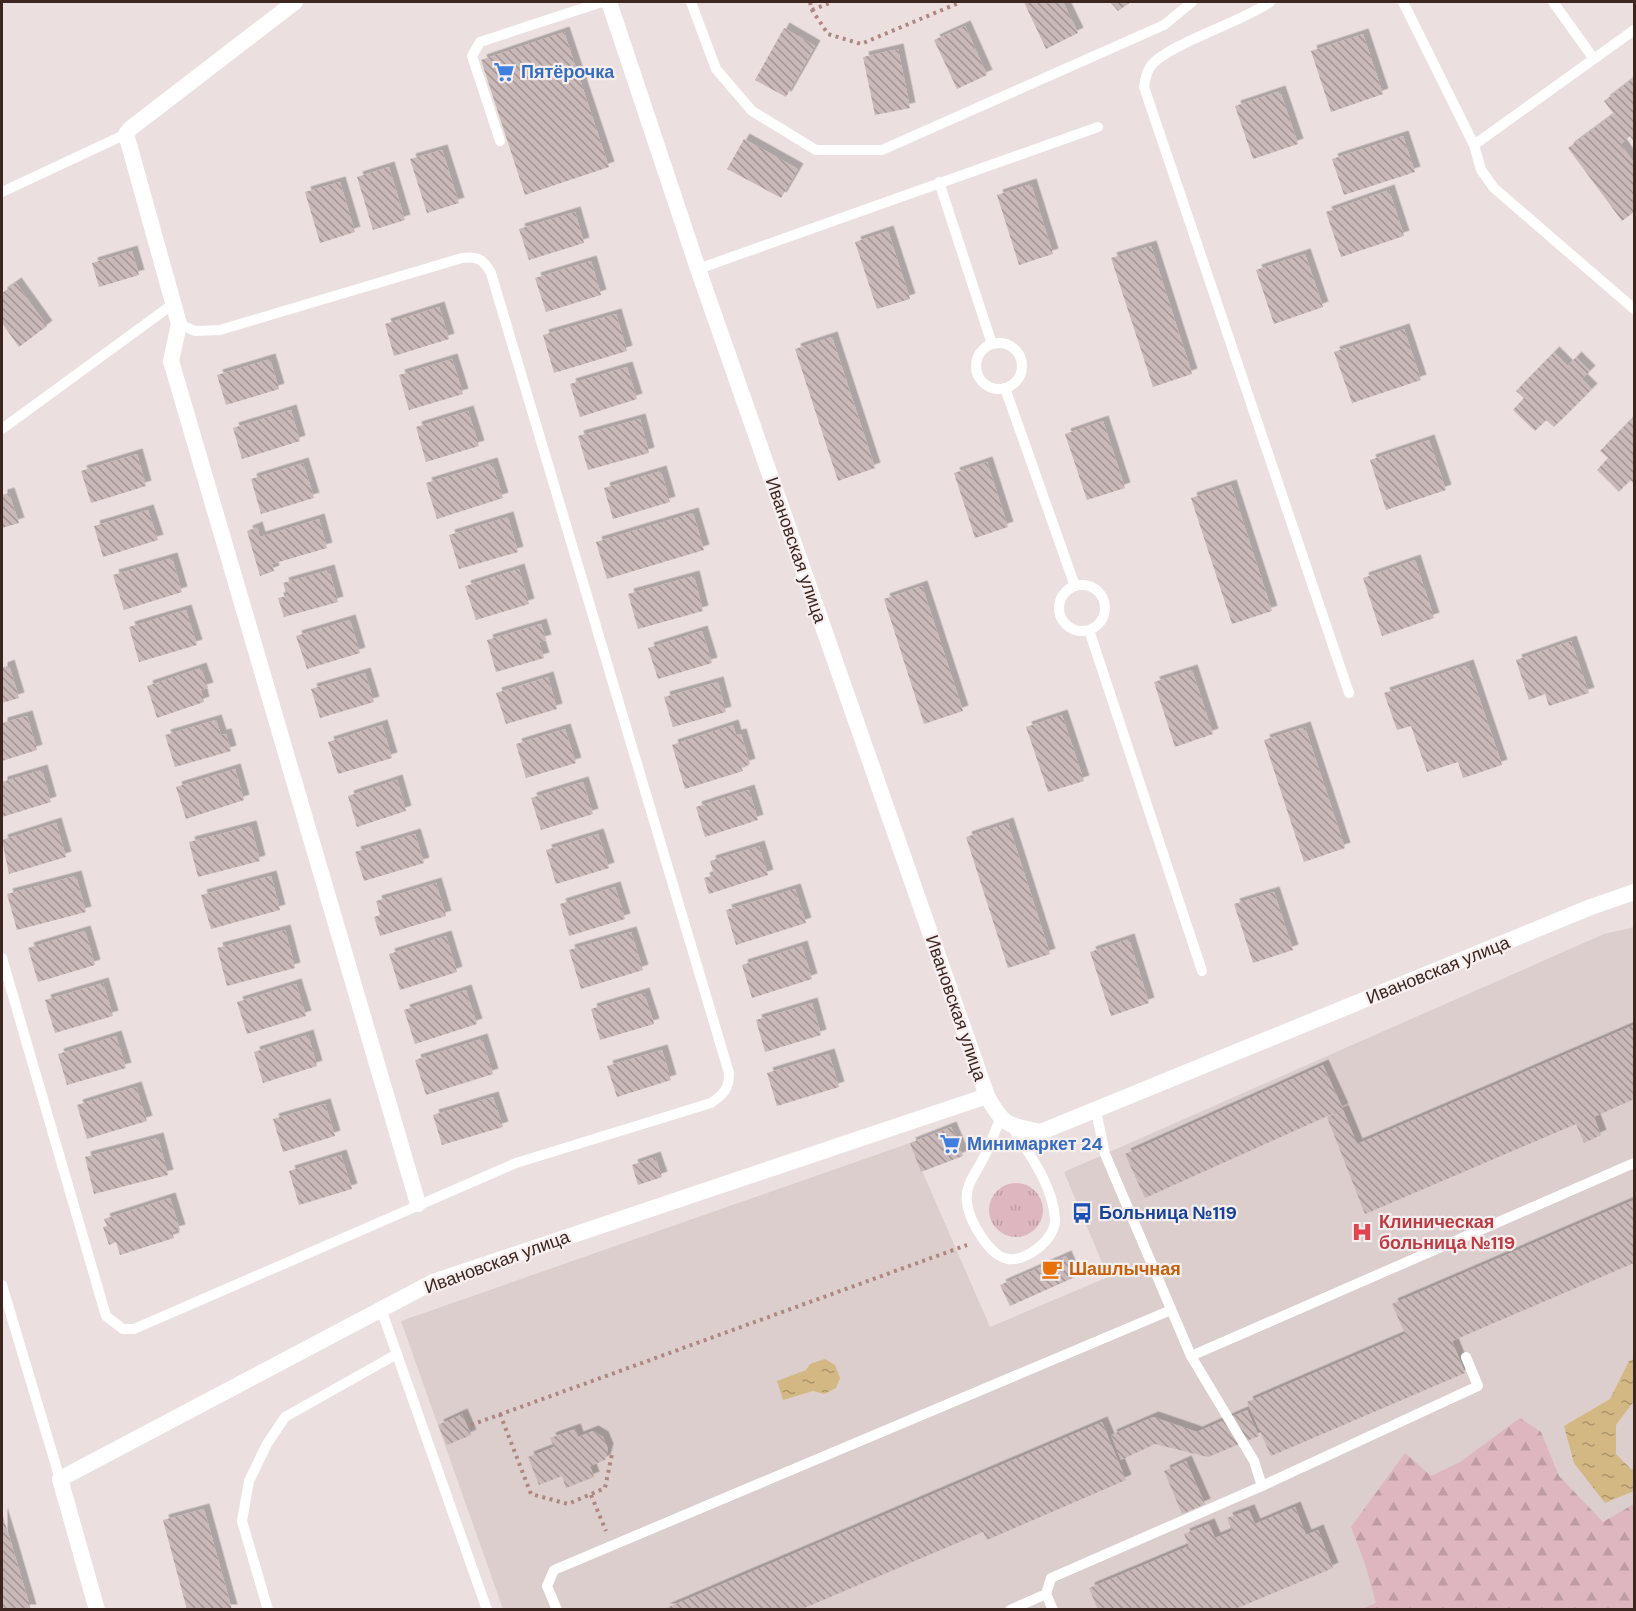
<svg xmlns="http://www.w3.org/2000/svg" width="1636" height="1611" viewBox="0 0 1636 1611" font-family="'DM Sans',sans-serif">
  <defs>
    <pattern id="grass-tufts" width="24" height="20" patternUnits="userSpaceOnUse" patternTransform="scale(1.5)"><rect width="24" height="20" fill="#ddb6bf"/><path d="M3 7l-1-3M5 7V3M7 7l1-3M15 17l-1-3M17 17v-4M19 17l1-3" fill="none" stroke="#bf9ca4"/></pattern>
    <pattern id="forest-firs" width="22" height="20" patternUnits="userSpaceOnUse" patternTransform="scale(1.5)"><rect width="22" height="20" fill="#ddb6bf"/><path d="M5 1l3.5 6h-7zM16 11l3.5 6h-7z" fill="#bf9ca4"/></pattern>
    <pattern id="water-ripples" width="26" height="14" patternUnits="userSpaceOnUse" patternTransform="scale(1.5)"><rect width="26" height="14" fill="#d3b883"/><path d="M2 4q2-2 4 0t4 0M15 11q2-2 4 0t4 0" fill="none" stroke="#ac956b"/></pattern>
    <pattern id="building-back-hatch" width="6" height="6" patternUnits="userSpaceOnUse" patternTransform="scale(1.5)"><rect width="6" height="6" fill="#c9b9b8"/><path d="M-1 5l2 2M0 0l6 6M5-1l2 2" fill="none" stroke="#a49695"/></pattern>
    <filter id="shadow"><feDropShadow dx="5.5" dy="-5.5" stdDeviation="0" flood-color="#0004"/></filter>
  </defs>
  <rect width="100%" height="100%" fill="#ebe0df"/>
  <path fill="#dbcecd" d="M1634,927V1609H503L401,1321L910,1143L990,1327L1108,1277L1064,1172L1604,934Z"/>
  <circle fill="url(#grass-tufts)" cx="1016" cy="1210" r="27"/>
  <path fill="url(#forest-firs)" d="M1520,1418L1541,1432L1559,1476L1603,1522L1634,1504V1609H1362L1376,1603L1364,1561L1351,1527L1405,1453L1431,1476L1460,1462Z"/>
  <g fill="url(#water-ripples)">
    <path d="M825,1359L835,1365L840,1378L836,1388L824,1394L813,1391L783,1400L777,1381L806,1370L810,1364Z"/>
    <path d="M1634,1359V1401L1616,1425V1454L1631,1469H1634V1491L1605,1503L1574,1463L1564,1426L1610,1399L1629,1361Z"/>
  </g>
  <g fill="url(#building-back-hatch)" filter="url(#shadow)">
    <path d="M1024,2H1063L1078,33L1046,49Z"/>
    <path d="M1110,2H1131L1118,11Z"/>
    <path d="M965,26L987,75L957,89L934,40Z"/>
    <path d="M784,28L815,46L786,97L755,80Z"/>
    <path d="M564,32L609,167L525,195L481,60Z"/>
    <path d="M1363,34L1383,94L1331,112L1311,51Z"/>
    <path d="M898,49L910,108L875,115L863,57Z"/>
    <path d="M1634,78V142L1630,136L1621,144L1634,163V212L1622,221L1568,148L1614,114L1604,101Z"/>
    <path d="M1280,91L1298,144L1253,159L1235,106Z"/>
    <path d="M1403,136L1415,172L1344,195L1332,159Z"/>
    <path d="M744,139L798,169L781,198L727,169Z"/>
    <path d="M442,150L459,203L427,213L410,159Z"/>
    <path d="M389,167L405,220L373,230L357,177Z"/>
    <path d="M340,182L355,232L320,243L305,192Z"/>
    <path d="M1031,184L1053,254L1019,265L997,195Z"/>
    <path d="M1389,190L1404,236L1341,257L1326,212Z"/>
    <path d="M575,212L584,243L529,260L519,229Z"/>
    <path d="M888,231L910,299L877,309L855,242Z"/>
    <path d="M1151,246L1192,374L1153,387L1111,258Z"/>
    <path d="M132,251L139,275L99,287L92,263Z"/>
    <path d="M1305,254L1323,307L1274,324L1256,270Z"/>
    <path d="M591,261L601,295L546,312L535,278Z"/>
    <path d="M16,283L47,326L19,347L2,323V293Z"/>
    <path d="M439,307L449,339L394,356L385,324Z"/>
    <path d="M616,314L627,351L554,373L543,335Z"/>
    <path d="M1404,329L1421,380L1352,403L1334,352Z"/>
    <path d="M832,337L875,468L838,481L795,349Z"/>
    <path d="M1554,352L1568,366L1576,357L1590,371L1582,379L1592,389L1554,427L1546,420L1535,431L1513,410L1524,398L1516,391Z"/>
    <path d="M270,359L279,389L226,405L217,375Z"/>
    <path d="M452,359L463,394L409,410L399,375Z"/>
    <path d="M627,367L637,399L580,417L570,384Z"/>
    <path d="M291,410L300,441L242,459L233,428Z"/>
    <path d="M468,411L479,446L426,462L416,427Z"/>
    <path d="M1634,416V484L1630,480L1619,492L1597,470L1608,458L1600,451Z"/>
    <path d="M640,419L649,453L588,470L578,436Z"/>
    <path d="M1103,421L1125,488L1087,500L1065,434Z"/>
    <path d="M1429,440L1446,490L1386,510L1370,460Z"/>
    <path d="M137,454L146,486L91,503L81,471Z"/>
    <path d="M987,462L1008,527L975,538L954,473Z"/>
    <path d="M303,463L314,498L261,514L251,479Z"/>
    <path d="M492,463L503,498L437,519L426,483Z"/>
    <path d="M661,471L670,502L613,519L604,488Z"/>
    <path d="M1231,485L1272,611L1232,624L1191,498Z"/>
    <path d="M9,493L19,523L2,528V495Z"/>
    <path d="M148,510L158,540L103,557L94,526Z"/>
    <path d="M693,513L704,550L607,579L596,542Z"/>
    <path d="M508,517L518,552L459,569L449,535Z"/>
    <path d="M319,519L327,548L272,564L274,571L260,576L247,531L257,527L260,537Z"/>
    <path d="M172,558L182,592L124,610L113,575Z"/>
    <path d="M1415,560L1434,618L1382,636L1363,578Z"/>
    <path d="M519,569L529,604L476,620L465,586Z"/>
    <path d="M329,570L338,602L284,617L278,598L287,596L283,583Z"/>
    <path d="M694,576L703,611L638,629L628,594Z"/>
    <path d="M922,586L963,711L924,724L884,599Z"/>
    <path d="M186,610L197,645L139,662L129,627Z"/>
    <path d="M350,620L360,653L307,669L296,636Z"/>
    <path d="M541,624L546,640L539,642L544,658L496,672L487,640Z"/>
    <path d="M702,631L712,663L658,679L648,648Z"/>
    <path d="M1571,641L1589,693L1549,706L1545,694L1529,700L1516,660Z"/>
    <path d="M9,665L19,698L2,703V668Z"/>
    <path d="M1468,665L1502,765L1463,778L1458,762L1427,772L1411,726L1397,730L1384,693Z"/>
    <path d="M201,668L208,688L201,690L204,702L157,718L147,686Z"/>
    <path d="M1192,670L1213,734L1175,747L1154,682Z"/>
    <path d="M365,673L374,702L320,718L311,689Z"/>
    <path d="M548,677L557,709L506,724L496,693Z"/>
    <path d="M718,682L726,712L673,727L664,697Z"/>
    <path d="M1062,715L1084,781L1048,792L1026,727Z"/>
    <path d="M27,716L37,750L2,761V723Z"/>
    <path d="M216,720L221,735L226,734L231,751L175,767L165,735Z"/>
    <path d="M382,725L392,758L338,774L328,742Z"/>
    <path d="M733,725L736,735L741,734L750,764L741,767L743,771L685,789L672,745Z"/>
    <path d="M1305,727L1345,848L1304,862L1264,740Z"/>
    <path d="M565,729L576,763L526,778L516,744Z"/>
    <path d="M235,769L244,800L186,819L176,787Z"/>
    <path d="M42,770L51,802L2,817V782Z"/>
    <path d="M397,780L406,811L357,827L348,796Z"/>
    <path d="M583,782L593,814L541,830L531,798Z"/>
    <path d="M749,790L758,820L705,837L696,807Z"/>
    <path d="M56,823L66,857L9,874L2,840Z"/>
    <path d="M1008,823L1050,954L1008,968L966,837Z"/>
    <path d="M251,826L260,861L198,877L189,842Z"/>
    <path d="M415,834L424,863L364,881L355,852Z"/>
    <path d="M598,834L609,868L556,884L546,850Z"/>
    <path d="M759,846L768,875L709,894L704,878L714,875L710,861Z"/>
    <path d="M76,876L86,912L17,930L7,894Z"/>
    <path d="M271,876L280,910L211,929L201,895Z"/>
    <path d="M436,883L446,916L380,936L374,917L380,915L376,901Z"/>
    <path d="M615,887L625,919L569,936L560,904Z"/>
    <path d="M795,889L806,923L736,945L726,910Z"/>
    <path d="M1274,892L1293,950L1253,963L1234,904Z"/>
    <path d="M285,930L295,968L227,986L217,948Z"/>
    <path d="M85,931L95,965L38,982L28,948Z"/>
    <path d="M631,932L643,970L581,989L569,950Z"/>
    <path d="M446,936L457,972L400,990L389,954Z"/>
    <path d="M1129,939L1149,1003L1111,1016L1090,952Z"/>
    <path d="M802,946L812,979L752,998L742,965Z"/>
    <path d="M103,983L113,1016L55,1033L45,1000Z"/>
    <path d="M296,984L306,1016L247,1034L237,1002Z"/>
    <path d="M466,990L477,1024L415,1044L404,1010Z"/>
    <path d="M644,993L654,1024L600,1040L591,1009Z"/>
    <path d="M812,1003L821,1035L765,1052L756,1020Z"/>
    <path d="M1634,1025V1099L1594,1117L1601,1135L1584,1143L1576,1124L1365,1214L1327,1117L1343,1110L1357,1144Z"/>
    <path d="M308,1035L317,1066L263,1083L254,1052Z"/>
    <path d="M116,1036L126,1068L67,1085L58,1054Z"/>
    <path d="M482,1039L493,1074L426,1095L415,1060Z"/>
    <path d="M662,1050L671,1080L617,1097L607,1066Z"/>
    <path d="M829,1054L839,1087L777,1106L767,1073Z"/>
    <path d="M1323,1065L1343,1109L1145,1198L1125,1154Z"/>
    <path d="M136,1087L147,1121L87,1139L77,1105Z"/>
    <path d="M493,1097L503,1127L442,1145L433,1115Z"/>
    <path d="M325,1104L335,1136L283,1152L273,1119Z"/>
    <path d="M951,1127L963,1156L921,1172L910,1143Z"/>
    <path d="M158,1138L168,1175L94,1194L85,1157Z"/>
    <path d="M341,1155L352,1189L299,1205L289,1171Z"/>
    <path d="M655,1157L662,1177L638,1185L632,1165Z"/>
    <path d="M170,1198L180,1230L172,1232L174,1238L120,1255L116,1242L109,1245L103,1227L107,1226L104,1219Z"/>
    <path d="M1634,1200V1263L1452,1341L1465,1373L1271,1456L1247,1402L1405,1334L1392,1304Z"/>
    <path d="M1066,1256L1075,1277L1010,1306L1000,1285Z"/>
    <path d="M1247,1410L1259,1436L1208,1457L1155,1444L1121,1460L1111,1435L1153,1417L1197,1432Z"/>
    <path d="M462,1414L471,1435L447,1445L438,1425Z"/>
    <path d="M1102,1422L1126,1480L987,1540L983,1532L802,1609H664Z"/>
    <path d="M575,1429L578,1437L593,1431L603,1437L608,1449L605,1460L590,1466L594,1477L566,1488L562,1476L539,1485L528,1457L554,1447L550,1438Z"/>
    <path d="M1186,1461L1205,1504L1182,1514L1164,1471Z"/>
    <path d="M1295,1507L1306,1535L1318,1530L1333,1568L1233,1610H1098L1089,1588L1189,1546L1184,1534L1209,1524L1215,1538L1232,1531L1227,1518L1249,1510L1255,1524Z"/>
    <path d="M204,1509L232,1610H187L163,1520Z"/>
    <path d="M2,1513L10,1539L31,1610H2Z"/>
  </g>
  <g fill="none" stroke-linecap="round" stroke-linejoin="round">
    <g stroke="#b0877e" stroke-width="4" stroke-dasharray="3 4.5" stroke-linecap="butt">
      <path d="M810,2L812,10L828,34L861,44L961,2"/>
      <path d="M812,10L832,2"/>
      <path d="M500,1414L531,1494L568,1504L605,1488L612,1454"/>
      <path d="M471,1425L967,1245"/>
      <path d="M591,1495L606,1531"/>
    </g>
    <g stroke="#fff" stroke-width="10">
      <path d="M691,2L716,69L752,111L816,150H882L1164,25L1192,2"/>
      <path d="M1270,2C1245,21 1159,47 1149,69C1146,74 1145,81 1144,87L1349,693"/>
      <path d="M1403,2L1474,145L1481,170L1494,188L1634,309"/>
      <path d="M1553,2L1594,59"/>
      <path d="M500,141L472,56L480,42L602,2"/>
      <path d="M1474,145L1634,30"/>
      <path d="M939,182L992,344"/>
      <path d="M2,192L126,134"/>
      <path d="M698,269L1098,127"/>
      <circle cx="999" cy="366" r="23"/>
      <path d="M1005,388L1075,586"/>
      <path d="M2,429L173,304"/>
      <circle cx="1082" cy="608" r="23"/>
      <path d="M1089,630L1202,971"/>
      <path d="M2,958L106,1316L123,1329H134L516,1163L711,1103C724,1094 729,1089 729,1073L491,273C483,259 478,256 462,258L220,330L195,331L179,324"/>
      <path d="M1096,1111L1105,1154L1191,1356L1634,1163"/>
      <path d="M1000,1119C995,1132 990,1145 984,1157C977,1172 964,1185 967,1203C969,1220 989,1256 1008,1259C1026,1262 1056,1239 1055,1219C1053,1185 1029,1154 1011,1125"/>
      <path d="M2,1285L60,1479"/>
      <path d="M381,1309L487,1610"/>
      <path d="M1191,1356L1254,1461L1262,1486"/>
      <path d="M1046,1594L1051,1578L1262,1486L1478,1386L1466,1357"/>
      <path d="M268,1610L242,1521L249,1481L267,1444L285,1417L397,1354"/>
      <path d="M557,1610L547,1586L554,1570L1171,1310"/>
      <path d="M1010,1610L1046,1594L1053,1610"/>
    </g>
    <g stroke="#fff" stroke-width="16">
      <path d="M295,2L131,128L126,134L179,324L171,361L418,1204"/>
      <path d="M609,2L698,269L987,1096C1004,1127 1008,1125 1041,1132L1591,907L1634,892"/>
      <path d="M97,1610L60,1479L433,1282L987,1096"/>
    </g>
  </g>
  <defs>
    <g id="supermarket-bare" transform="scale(1.62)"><path d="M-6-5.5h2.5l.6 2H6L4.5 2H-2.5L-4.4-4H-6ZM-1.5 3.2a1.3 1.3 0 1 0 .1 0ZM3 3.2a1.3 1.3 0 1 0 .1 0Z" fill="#3f7fe0" stroke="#f7efef" stroke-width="2.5" paint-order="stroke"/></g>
    <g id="bus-bare" transform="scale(1.62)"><path d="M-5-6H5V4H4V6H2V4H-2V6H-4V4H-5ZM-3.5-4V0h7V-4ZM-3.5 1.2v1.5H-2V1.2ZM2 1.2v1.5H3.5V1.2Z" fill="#1a4fb4" stroke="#f7efef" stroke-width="2.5" paint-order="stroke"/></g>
    <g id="hospital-bare" transform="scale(1.62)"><path d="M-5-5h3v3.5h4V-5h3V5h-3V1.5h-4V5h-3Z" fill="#e0444e" stroke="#f7efef" stroke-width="2.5" paint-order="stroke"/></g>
    <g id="cafe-bare" transform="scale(1.62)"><path d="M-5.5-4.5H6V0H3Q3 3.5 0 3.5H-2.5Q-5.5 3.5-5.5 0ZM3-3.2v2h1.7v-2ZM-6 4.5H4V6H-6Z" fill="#e8710a" stroke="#f7efef" stroke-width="2.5" paint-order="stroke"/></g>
  </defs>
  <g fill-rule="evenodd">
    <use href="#supermarket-bare" x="504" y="72"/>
    <use href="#supermarket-bare" x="950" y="1144"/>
    <use href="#bus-bare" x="1082" y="1213"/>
    <use href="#hospital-bare" x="1362" y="1232"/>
    <use href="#cafe-bare" x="1052" y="1269"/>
  </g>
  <g text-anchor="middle" stroke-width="4.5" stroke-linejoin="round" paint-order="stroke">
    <g font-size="18" font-weight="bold" fill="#366cbe" stroke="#f7efef" text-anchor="start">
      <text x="521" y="78">Пятёрочка</text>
      <text x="967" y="1150">Минимаркет 24</text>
    </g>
    <g font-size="18" fill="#3c261f" stroke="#f7efef">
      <text transform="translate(796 550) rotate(71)" y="6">Ивановская улица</text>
      <text transform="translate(1438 970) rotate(-22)" y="6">Ивановская улица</text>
      <text transform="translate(956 1008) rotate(71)" y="6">Ивановская улица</text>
      <text transform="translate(497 1262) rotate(-20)" y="6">Ивановская улица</text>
    </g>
    <g font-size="18" font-weight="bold" fill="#164399" stroke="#f7efef" text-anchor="start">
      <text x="1099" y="1219">Больница №119</text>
    </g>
    <g font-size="18" font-weight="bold" fill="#be3a42" stroke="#f7efef" text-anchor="start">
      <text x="1379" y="1228">Клиническая<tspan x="1379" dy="21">больница №119</tspan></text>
    </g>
    <g font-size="18" font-weight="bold" fill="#c56008" stroke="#f7efef" text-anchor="start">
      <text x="1069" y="1275">Шашлычная</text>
    </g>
  </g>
  <rect width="1636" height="1611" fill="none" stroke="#3c261f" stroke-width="6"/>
</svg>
